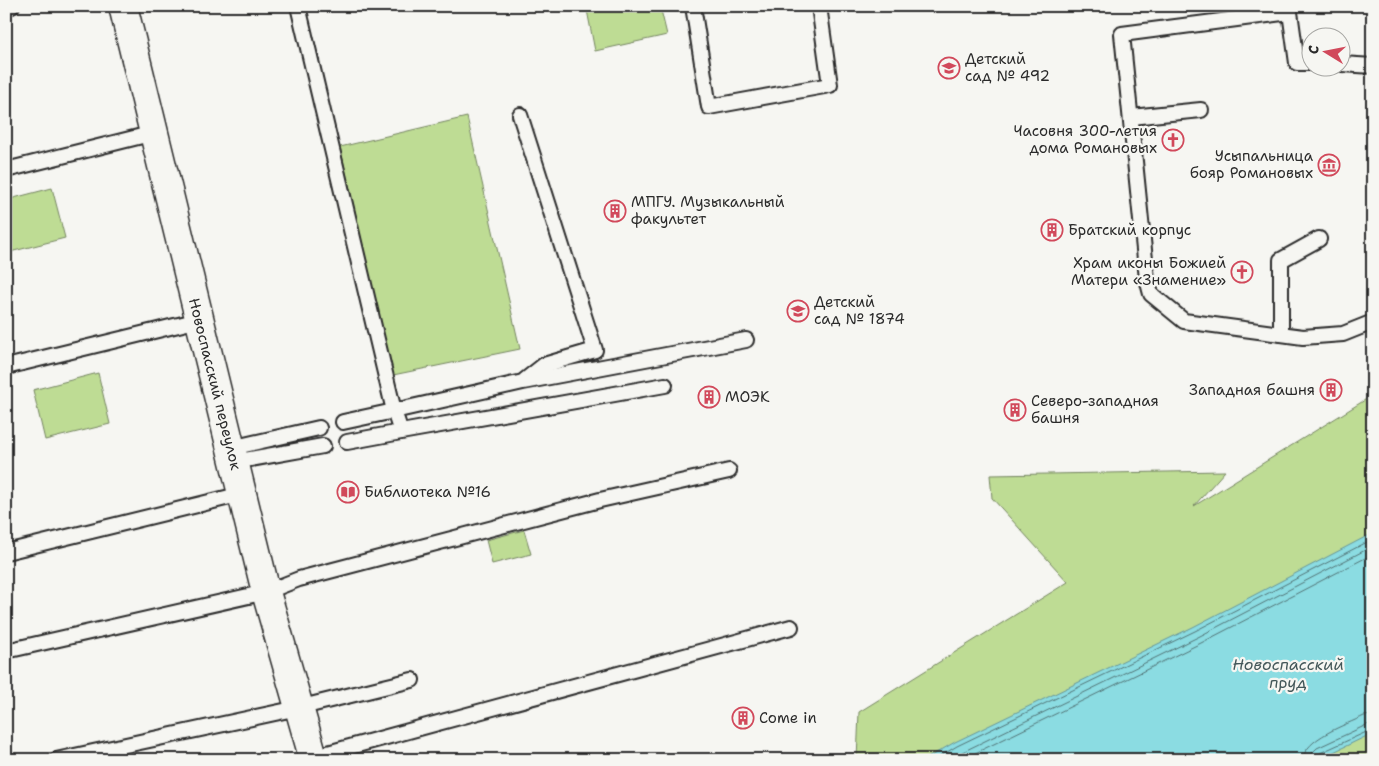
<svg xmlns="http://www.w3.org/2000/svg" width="1379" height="766" viewBox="0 0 1379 766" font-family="'Shantell Sans',sans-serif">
  <rect width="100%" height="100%" fill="#f6f6f2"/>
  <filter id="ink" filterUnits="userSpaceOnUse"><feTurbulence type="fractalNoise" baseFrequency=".02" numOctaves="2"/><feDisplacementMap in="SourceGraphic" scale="10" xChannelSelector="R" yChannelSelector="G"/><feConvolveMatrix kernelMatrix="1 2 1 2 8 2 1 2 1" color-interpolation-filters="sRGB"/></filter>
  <g filter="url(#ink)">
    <g fill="#bedc94" stroke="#748460">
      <path d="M606,6H660L667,35L595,51L587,10Z"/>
      <path d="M467,117L520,349L393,375L340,147Z"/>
      <path d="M52,188L65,238L6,253V200Z"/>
      <path d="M98,373L110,424L45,440L33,390Z"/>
      <path d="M1373,395V760H857L859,712L1068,582L992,498L990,475L1225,471L1194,506Z"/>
      <path d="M524,530L531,554L492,564L486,540Z"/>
    </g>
    <path fill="#8bdce2" stroke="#659599" d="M1373,533V733L1317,760H924L955,742L1193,627Z"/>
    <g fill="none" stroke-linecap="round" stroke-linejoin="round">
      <g stroke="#517274" stroke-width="1">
        <path d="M934,760L957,746L1195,631L1373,539"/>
        <path d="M946,760L1198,637L1373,546"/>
        <path d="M961,760L1201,643L1373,554"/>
        <path d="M1303,760C1304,738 1346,725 1364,716L1373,715"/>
        <path d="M1310,760L1312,753L1317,748L1373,722"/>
        <path d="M1317,760L1320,753L1373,729"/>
      </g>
      <g stroke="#2b2b2b" stroke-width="18">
        <g id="lane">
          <path d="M298,6L394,411L343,422"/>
          <path d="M693,6L709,107L830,85L819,6"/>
          <path d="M1290,6V12L1122,34L1147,279L1151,294L1184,321L1303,337L1343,334L1373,322"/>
          <path d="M6,8L12,6"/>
          <path d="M1290,12L1297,63H1312"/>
          <path d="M1342,64L1373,66"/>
          <path d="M520,115L595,350L544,365L525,380"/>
          <path d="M1131,117L1201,110"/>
          <path d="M6,170L154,133"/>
          <path d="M1281,334V260L1319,239"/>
          <path d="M6,367L199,320"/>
          <path d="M665,385L401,432L394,411L523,382L746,340"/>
          <path d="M347,442L401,432"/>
          <path d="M231,448L319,428"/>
          <path d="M234,462L323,446"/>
          <path d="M6,552L242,494"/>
          <path d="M6,651L266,592L299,579L600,500L729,471"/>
          <path d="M313,757L791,627"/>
          <path d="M56,760L298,708L412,680"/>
        </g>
      </g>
      <g stroke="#2b2b2b" stroke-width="31">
        <path id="secondary" d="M123,6L266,592L314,760"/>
      </g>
      <use href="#lane" stroke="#f6f6f2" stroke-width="14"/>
      <use href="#secondary" stroke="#f6f6f2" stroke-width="28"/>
    </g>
  </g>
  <defs>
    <g id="school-ring" transform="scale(1.125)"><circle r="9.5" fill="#f6f6f2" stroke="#d1495b" stroke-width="1.5"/><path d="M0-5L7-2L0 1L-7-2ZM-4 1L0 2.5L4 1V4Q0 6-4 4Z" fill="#d1495b"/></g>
    <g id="church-ring" transform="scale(1.125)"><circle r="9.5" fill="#f6f6f2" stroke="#d1495b" stroke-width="1.5"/><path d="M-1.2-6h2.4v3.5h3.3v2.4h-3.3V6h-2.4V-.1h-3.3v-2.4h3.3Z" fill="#d1495b"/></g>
    <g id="museum-ring" transform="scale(1.125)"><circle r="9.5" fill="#f6f6f2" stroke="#d1495b" stroke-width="1.5"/><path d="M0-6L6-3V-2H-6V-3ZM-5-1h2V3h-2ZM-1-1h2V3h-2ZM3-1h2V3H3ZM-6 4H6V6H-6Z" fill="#d1495b"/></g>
    <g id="building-ring" transform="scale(1.125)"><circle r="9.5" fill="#f6f6f2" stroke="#d1495b" stroke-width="1.5"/><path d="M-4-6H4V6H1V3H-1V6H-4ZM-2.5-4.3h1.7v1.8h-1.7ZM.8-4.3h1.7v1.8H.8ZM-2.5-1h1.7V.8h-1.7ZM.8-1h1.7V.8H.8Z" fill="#d1495b"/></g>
    <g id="library-ring" transform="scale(1.125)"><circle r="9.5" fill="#f6f6f2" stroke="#d1495b" stroke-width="1.5"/><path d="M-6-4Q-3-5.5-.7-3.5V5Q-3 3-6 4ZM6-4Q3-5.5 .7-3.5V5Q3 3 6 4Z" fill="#d1495b"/></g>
  </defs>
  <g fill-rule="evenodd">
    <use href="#school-ring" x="949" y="68"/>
    <use href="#church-ring" x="1173" y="140"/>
    <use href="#museum-ring" x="1329" y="165"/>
    <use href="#building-ring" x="615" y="211"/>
    <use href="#building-ring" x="1052" y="230"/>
    <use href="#church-ring" x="1242" y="272"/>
    <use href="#school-ring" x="798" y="311"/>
    <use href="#building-ring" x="1331" y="390"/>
    <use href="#building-ring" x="709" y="397"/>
    <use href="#building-ring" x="1015" y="410"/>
    <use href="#library-ring" x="348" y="492"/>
    <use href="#building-ring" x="743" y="718"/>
  </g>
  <g text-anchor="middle" stroke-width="4.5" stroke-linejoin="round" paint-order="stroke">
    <g font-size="15" fill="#2b2b2b" stroke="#f6f6f2" text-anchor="start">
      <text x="965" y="64">Детский<tspan x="965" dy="17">сад № 492</tspan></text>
      <text x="1157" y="136" text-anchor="end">Часовня 300-летия<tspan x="1157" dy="17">дома Романовых</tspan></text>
      <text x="1313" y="161" text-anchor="end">Усыпальница<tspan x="1313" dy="17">бояр Романовых</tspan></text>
      <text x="631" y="207">МПГУ. Музыкальный<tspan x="631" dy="17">факультет</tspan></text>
      <text x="1068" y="235">Братский корпус</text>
      <text x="1226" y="268" text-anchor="end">Храм иконы Божией<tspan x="1226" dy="17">Матери «Знамение»</tspan></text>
      <text x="814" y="307">Детский<tspan x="814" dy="17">сад № 1874</tspan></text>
      <text x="1315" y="395" text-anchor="end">Западная башня</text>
      <text x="725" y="402">МОЭК</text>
      <text x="1031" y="406">Северо-западная<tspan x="1031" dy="17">башня</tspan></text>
      <text x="364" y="497">Библиотека №16</text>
      <text x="759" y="723">Come in</text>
    </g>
    <g font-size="15" fill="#2b2b2b" stroke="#f6f6f2">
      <text transform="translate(215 384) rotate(76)" y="5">Новоспасский переулок</text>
    </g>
    <g font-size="16" font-style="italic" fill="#435759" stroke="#f6f6f2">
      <text x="1288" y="670">Новоспасский<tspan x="1288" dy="18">пруд</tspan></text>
    </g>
  </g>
  <rect width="1379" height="766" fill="none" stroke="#f6f6f2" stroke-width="25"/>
  <rect x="12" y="12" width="1354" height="741" fill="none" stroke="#2b2b2b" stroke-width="2" filter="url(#ink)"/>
  <g transform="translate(1326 52) rotate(280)"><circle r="24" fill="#f6f6f2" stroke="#a5a5a2"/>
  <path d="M0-4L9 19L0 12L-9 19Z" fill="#d1495b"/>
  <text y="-8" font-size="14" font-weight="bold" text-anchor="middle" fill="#2b2b2b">С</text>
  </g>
</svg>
